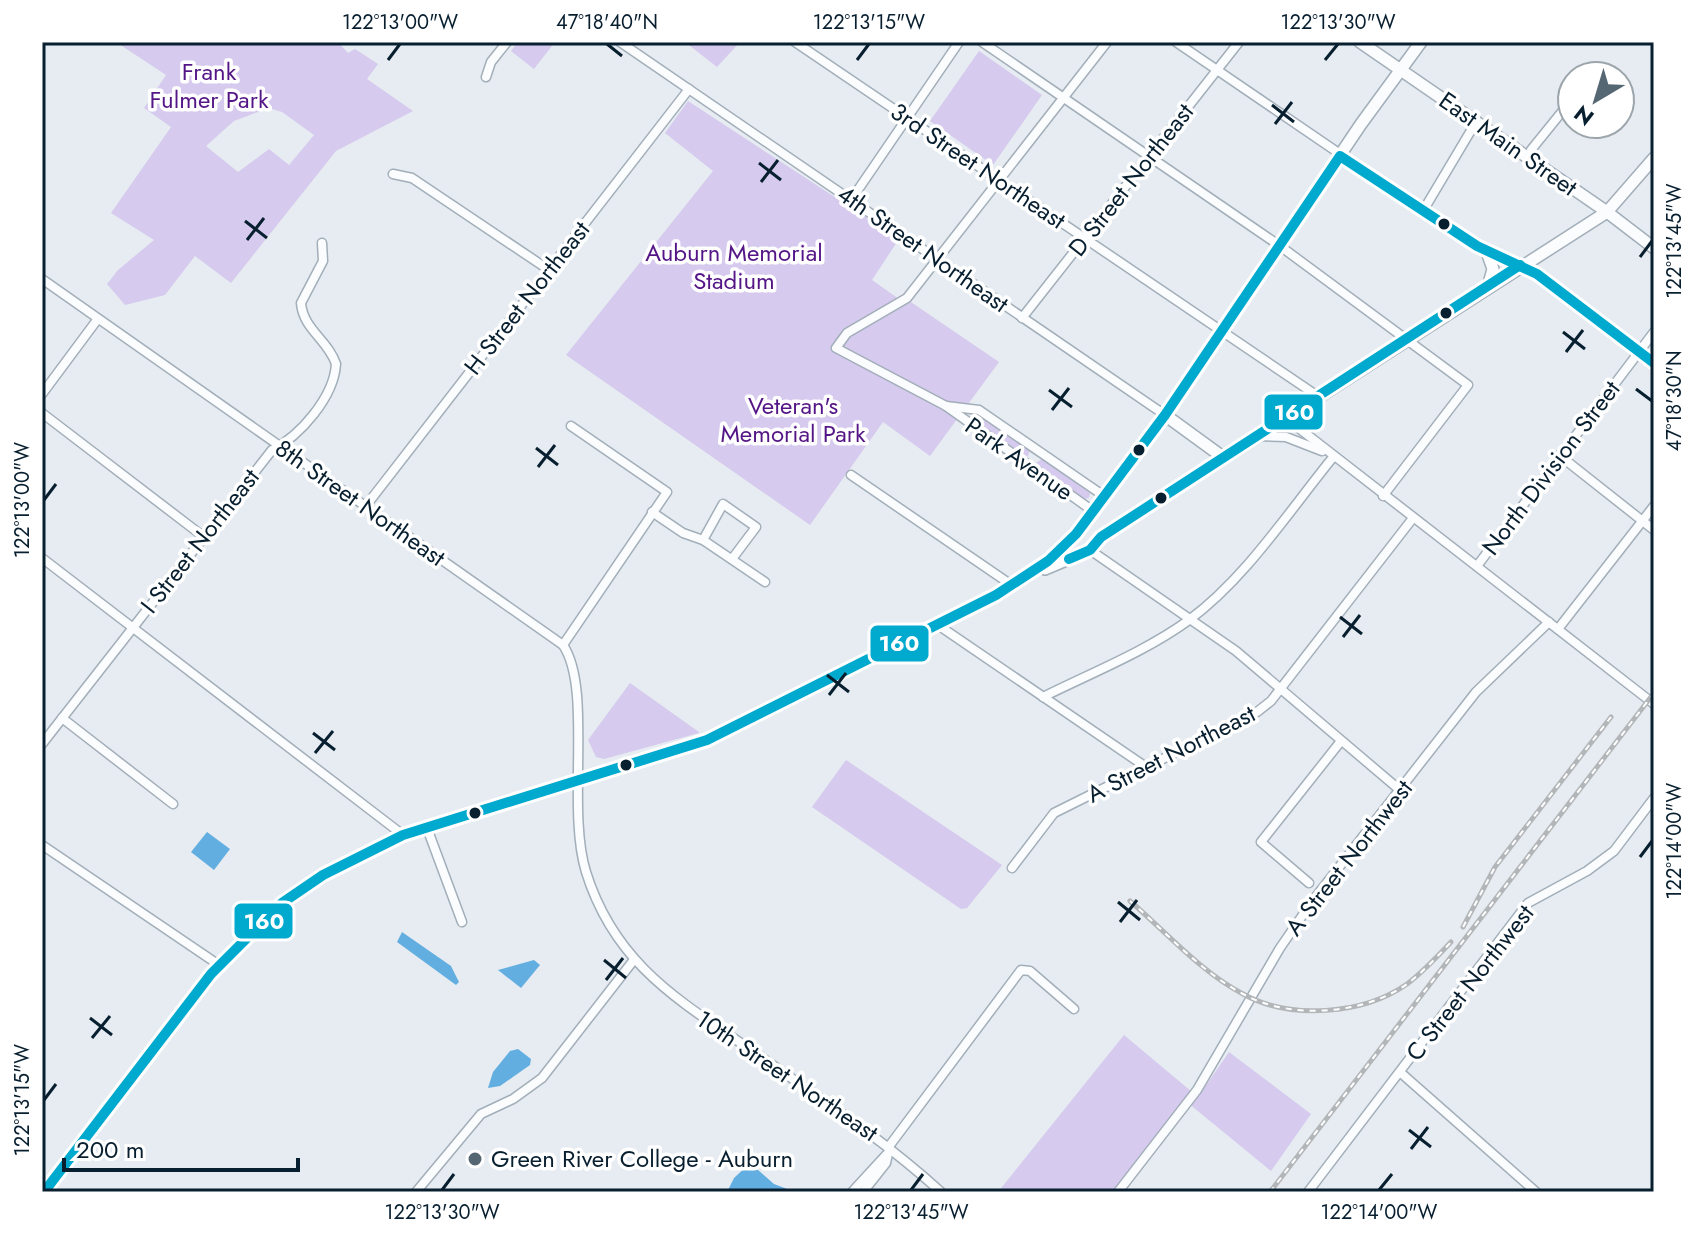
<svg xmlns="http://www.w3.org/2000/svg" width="1696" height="1234" viewBox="0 0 1696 1234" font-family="Jost,sans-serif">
  <rect width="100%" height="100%" fill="#e6ecf1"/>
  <g fill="#d6caee" fill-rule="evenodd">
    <path d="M116,42H338L348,53L355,49L378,64L367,79L413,111L336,151L231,283L195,256L165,295L125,305L107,284L118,270L154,240L111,213L171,127L144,108L166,75ZM269,108L282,112L314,135L289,165L269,149L238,172L206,146L234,121Z"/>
    <path d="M518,42H555L534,69L511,51Z"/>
    <path d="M685,42H740L717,67Z"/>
    <path d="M979,51L1042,95L993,165L930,121Z"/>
    <path d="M688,101L899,239L872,280L899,299L902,296L999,362L930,456L883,422L810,525L566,355L713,171L665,133Z"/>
    <path d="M978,414L1030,450L1027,459L970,419Z"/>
    <path d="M1042,459L1090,493L1089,498L1084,499L1038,468L1036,463Z"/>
    <path d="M630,683L699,732V733L604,759L596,757L588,740Z"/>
    <path d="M846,760L1002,865L967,908L961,909L812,807Z"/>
    <path d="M1124,1035L1198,1097L1229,1052L1311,1114L1271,1171L1188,1103L1117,1192H998Z"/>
  </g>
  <g fill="#63aee1">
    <path d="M207,832L230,849L214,870L191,852Z"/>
    <path d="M402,932L451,966L459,982L456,985L397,942Z"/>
    <path d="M534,960L540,965L521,988L498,970Z"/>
    <path d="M518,1049L531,1059L530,1065L500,1086L488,1088L493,1072L510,1051Z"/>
    <path d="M750,1163L774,1184L795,1192H727L734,1178Z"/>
  </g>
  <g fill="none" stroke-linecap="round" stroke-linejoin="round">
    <g stroke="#a2aeb9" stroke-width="11">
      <g id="minor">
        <path d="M620,42L1165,415"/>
        <path d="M795,42L1319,397"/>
        <path d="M982,42L1280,246L1468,385L1383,496"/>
        <path d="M1176,42L1453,231L1481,248L1537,274L1654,363"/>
        <path d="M486,77L491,62L507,42"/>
        <path d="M1531,150L1565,108"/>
        <path d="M393,174L412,178L549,270"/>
        <path d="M851,200L959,42"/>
        <path d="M1423,211L1476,122"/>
        <path d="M42,279L563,645C593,689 566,808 586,872C616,968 684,1003 761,1057C823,1100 885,1141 941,1192"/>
        <path d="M1022,318L1239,42"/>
        <path d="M42,394L97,320"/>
        <path d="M946,406L979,410L1104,496"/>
        <path d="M42,413L204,537"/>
        <path d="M1287,419L1654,704"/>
        <path d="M1259,436L1286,437L1322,451"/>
        <path d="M1559,455L1654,530"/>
        <path d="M851,475L1013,586"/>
        <path d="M365,507L689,89"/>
        <path d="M1093,511L946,406L836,348L847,333L907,298L1107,42"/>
        <path d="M652,512L683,533L703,540L765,582"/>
        <path d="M703,540L723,504L756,527L732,559"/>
        <path d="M1090,550L1236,651L1401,791"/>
        <path d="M42,558L403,835"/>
        <path d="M1477,566L1654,332"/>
        <path d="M938,625L1146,767"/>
        <path d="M1558,629L1654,506"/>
        <path d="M563,645L667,492L571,426"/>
        <path d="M1043,697C1091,673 1145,652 1189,620C1246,578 1289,511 1334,456"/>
        <path d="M62,718L173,804"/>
        <path d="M42,744L272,450C300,436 334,397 336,364C328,340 303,329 301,303L323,261L322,243"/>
        <path d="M427,828L462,922"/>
        <path d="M42,845L219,965"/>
        <path d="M1012,868L1054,813L1257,712L1271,701L1413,518"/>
        <path d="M1309,883L1261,842L1341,741"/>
        <path d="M1401,1073L1536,1192"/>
        <path d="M416,1192L481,1114L513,1099L542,1078L633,961"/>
        <path d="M852,1192L886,1155"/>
        <path d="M863,1192L886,1163L890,1145L1021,970L1030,971L1074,1009"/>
        <path d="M1118,1192L1197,1090L1280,948L1311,903L1476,692L1549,622"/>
        <path d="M1308,1192L1528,903L1587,871L1614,851L1654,798"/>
      </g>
    </g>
    <g stroke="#a2aeb9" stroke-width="14">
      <g id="major">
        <path d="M1360,42L1607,212L1654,248"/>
        <path d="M1487,252L1493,269L1488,287"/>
        <path d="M1165,415L1224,458"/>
        <path d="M1045,569L1090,550L1101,537L1607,212L1654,158"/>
        <path d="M44,1192L211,974L282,903L323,875L403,835L707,740L996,595L1048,561L1076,534L1165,415L1361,124L1421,42"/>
      </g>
    </g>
    <use href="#minor" stroke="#fbfcfd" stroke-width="8"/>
    <use href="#major" stroke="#fbfcfd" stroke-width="11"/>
    <g stroke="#b3b6b9" stroke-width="5">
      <g id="rail">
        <path d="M1130,901C1166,932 1201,972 1243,994C1290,1020 1363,1015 1407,984C1423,972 1437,957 1451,942"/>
        <path d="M1463,927L1495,867L1611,717"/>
        <path d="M1270,1192L1654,693"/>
      </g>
    </g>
    <use href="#rail" stroke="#fff" stroke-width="2" stroke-dasharray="6" stroke-linecap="butt"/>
    <g stroke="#fff" stroke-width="16">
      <g id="bus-1">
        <path d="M1069,559L1090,550L1101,537L1520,265"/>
        <path d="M44,1192L211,974L282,903L323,875L403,835L707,740L996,595L1048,561L1076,534L1165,415L1340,156L1477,246L1537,274L1654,363"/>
      </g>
    </g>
    <use href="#bus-1" stroke="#00a9ce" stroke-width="10"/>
  </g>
  <path fill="none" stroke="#081f30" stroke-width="3" d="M607,44L622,56M388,60L400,44M857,60L869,44M1325,60L1338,44M1272,105L1294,122M1275,124L1292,102M759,163L781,180M761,182L778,160M245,221L267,238M247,240L264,218M1640,257L1652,241M1563,332L1585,349M1566,352L1583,330M1636,389L1652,401M1049,390L1072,407M1052,410L1069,388M536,448L558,465M538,467L555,445M44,500L56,484M1340,617L1362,634M1343,637L1360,615M827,675L849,692M829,695L846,673M313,733L335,750M315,753L333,731M1640,857L1652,841M1118,902L1140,920M1120,922L1137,900M604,960L626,978M606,980L623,958M90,1018L112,1035M92,1038L110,1016M44,1100L56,1084M1409,1130L1431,1147M1411,1149L1428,1127M442,1190L454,1174M911,1190L923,1174M1379,1190L1392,1174"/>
  <g fill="#081f30" stroke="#fff" stroke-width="3">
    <circle cx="1444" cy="224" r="7"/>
    <circle cx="1446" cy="313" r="7"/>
    <circle cx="1139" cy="450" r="7"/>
    <circle cx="1161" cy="498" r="7"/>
    <circle cx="626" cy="765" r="7"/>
    <circle cx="475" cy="813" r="7"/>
  </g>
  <circle fill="#566774" stroke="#fff" stroke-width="3" cx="475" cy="1159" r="8"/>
  <g text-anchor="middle" stroke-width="7" stroke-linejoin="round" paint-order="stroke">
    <g font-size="24" fill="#541586" stroke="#fff">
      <text x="209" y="80">Frank<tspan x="209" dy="28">Fulmer Park</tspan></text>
      <text x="734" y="261">Auburn Memorial<tspan x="734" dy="28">Stadium</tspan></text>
      <text x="793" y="414">Veteran's<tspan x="793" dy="28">Memorial Park</tspan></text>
    </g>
    <g font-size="24" fill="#081f30" stroke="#fff">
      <text transform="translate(1508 144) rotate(35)" y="8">East Main Street</text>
      <text transform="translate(978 166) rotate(34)" y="8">3rd Street Northeast</text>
      <text transform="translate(1131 180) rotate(-52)" y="8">D Street Northeast</text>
      <text transform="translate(923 249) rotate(35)" y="8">4th Street Northeast</text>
      <text transform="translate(527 298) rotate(-52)" y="8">H Street Northeast</text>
      <text transform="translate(1019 459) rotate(35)" y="8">Park Avenue</text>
      <text transform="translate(1551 468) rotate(-53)" y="8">North Division Street</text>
      <text transform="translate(360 503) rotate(35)" y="8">8th Street Northeast</text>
      <text transform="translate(200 541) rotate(-52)" y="8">I Street Northeast</text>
      <text transform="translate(1171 754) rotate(-27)" y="8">A Street Northeast</text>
      <text transform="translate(1349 858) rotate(-52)" y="8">A Street Northwest</text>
      <text transform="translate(1470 983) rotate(-52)" y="8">C Street Northwest</text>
      <text transform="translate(787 1076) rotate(34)" y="8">10th Street Northeast</text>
    </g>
    <g font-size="24" fill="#081f30" stroke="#fff" text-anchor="start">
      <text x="491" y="1167">Green River College - Auburn</text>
    </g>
  </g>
  <g stroke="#fff" stroke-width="3">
    <rect x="1263" y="393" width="61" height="38" rx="8" fill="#00a9ce"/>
    <rect x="869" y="624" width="61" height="39" rx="8" fill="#00a9ce"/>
    <rect x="233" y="902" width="61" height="38" rx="8" fill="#00a9ce"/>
  </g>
  <g font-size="22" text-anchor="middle" font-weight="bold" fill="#fff">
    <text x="1294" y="420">160</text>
    <text x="899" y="651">160</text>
    <text x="264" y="929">160</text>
  </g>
  <rect width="1696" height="1234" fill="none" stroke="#ffffff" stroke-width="88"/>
  <g transform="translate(1596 100) rotate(218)"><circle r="38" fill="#ffffff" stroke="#9ca5ac" stroke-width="2"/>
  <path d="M0-6L14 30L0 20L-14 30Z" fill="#566774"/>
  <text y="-12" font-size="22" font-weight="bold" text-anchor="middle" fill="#081f30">N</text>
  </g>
  <path d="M64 1158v12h234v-12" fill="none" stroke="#081f30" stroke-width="4"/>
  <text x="76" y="1158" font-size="24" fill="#081f30" stroke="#ffffff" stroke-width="6" paint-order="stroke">200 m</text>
  <rect x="44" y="44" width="1608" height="1146" fill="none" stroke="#081f30" stroke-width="3"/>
  <g font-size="20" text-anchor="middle" fill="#081f30">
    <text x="400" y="29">122°13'00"W</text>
    <text x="607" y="29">47°18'40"N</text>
    <text x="869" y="29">122°13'15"W</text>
    <text x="1338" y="29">122°13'30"W</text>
    <text transform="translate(1674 241) rotate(-90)" y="7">122°13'45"W</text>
    <text transform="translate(1674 401) rotate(-90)" y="7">47°18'30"N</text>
    <text transform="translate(22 500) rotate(-90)" y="7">122°13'00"W</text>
    <text transform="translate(1674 841) rotate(-90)" y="7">122°14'00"W</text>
    <text transform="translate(22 1100) rotate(-90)" y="7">122°13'15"W</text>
    <text x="442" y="1219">122°13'30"W</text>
    <text x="911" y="1219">122°13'45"W</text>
    <text x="1379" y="1219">122°14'00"W</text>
  </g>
</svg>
